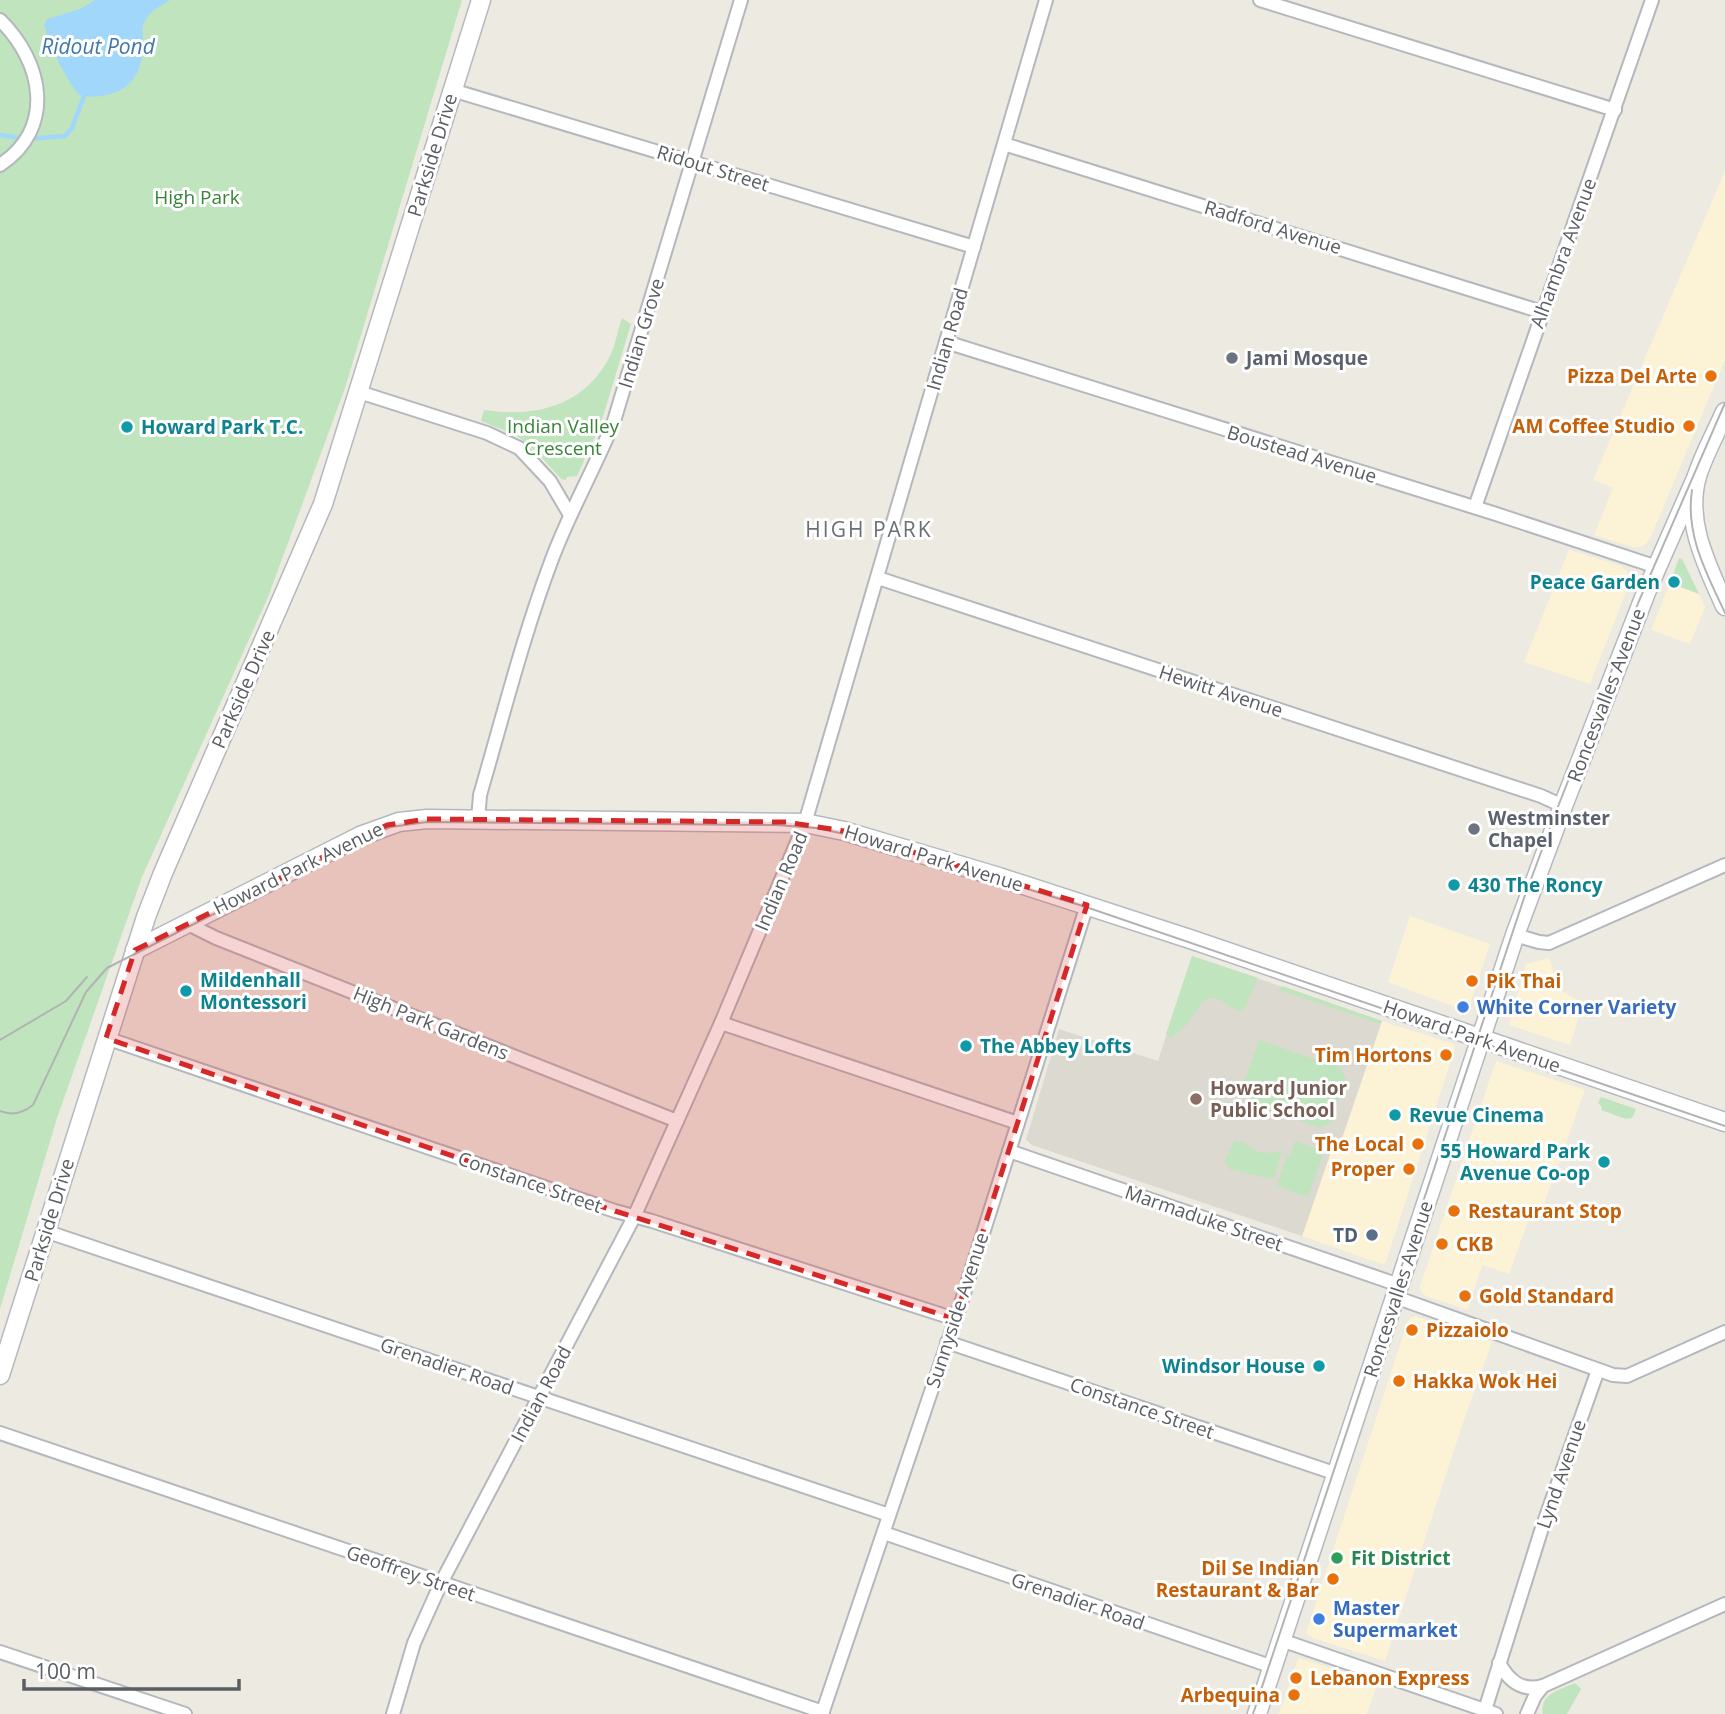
<svg xmlns="http://www.w3.org/2000/svg" width="1725" height="1714" viewBox="0 0 1725 1714" font-family="'Open Sans',sans-serif">
  <rect width="100%" height="100%" fill="#eceae1"/>
  <g fill="#fcf3d6">
    <path d="M1725,171V360L1650,539L1644,546L1633,547L1594,535L1613,488L1593,480Z"/>
    <path d="M1569,550L1621,566L1627,571L1631,579L1590,684L1524,662Z"/>
    <path d="M1670,583L1699,594L1705,607L1690,644L1651,630Z"/>
    <path d="M1410,916L1490,944L1469,1008L1466,1011L1388,982Z"/>
    <path d="M1549,958L1560,990L1583,1003L1570,1045L1509,1025L1526,964Z"/>
    <path d="M1382,1021L1453,1044L1455,1048L1386,1262L1382,1264L1302,1236L1332,1148L1338,1150Z"/>
    <path d="M1496,1061L1585,1090L1540,1215L1528,1221L1509,1274L1482,1265L1468,1310L1426,1296L1421,1292L1420,1286Z"/>
    <path d="M1415,1316L1492,1342L1462,1426L1385,1661L1313,1638L1306,1633L1408,1320Z"/>
    <path d="M1300,1658L1377,1684L1367,1714H1279L1297,1661Z"/>
  </g>
  <path fill="#dcd9d0" d="M1192,956L1382,1021L1338,1150L1332,1149L1302,1236L1032,1145L1026,1140L1059,1029L1158,1061Z"/>
  <g fill="#bfe4be">
    <path d="M0,0H462L345,388L268,597L142,877L57,1118L0,1309Z"/>
    <path d="M622,318L631,324L601,423L577,476L567,477L566,480L561,479L537,452L517,436L481,421L484,410C534,417 581,408 608,360C615,348 617,332 622,318Z"/>
    <path d="M1679,558L1682,559L1699,594L1670,583Z"/>
    <path d="M1192,956L1258,978L1245,1008L1239,1011C1231,1008 1226,1003 1220,1000C1203,992 1199,1009 1191,1019C1186,1026 1178,1032 1171,1038L1166,1034Z"/>
    <path d="M1282,986L1382,1021L1380,1024L1279,990Z"/>
    <path d="M1259,1040L1340,1068L1346,1078L1331,1122L1320,1128L1254,1104L1243,1085Z"/>
    <path d="M1601,1097L1636,1109L1632,1118L1626,1119L1601,1110L1602,1107L1598,1103Z"/>
    <path d="M1234,1141L1243,1142C1252,1152 1270,1156 1282,1150L1275,1176L1271,1179L1229,1169L1225,1161Z"/>
    <path d="M1295,1141L1324,1151L1308,1197L1277,1186L1287,1155L1290,1156Z"/>
    <path d="M1575,1683L1581,1689L1567,1714H1543C1539,1694 1560,1690 1575,1683Z"/>
  </g>
  <path fill="#a2d7fc" d="M95,0H170C160,6 150,11 145,21C141,27 143,35 143,43C143,67 135,87 111,94C101,97 88,98 78,94C62,72 52,51 44,25L47,19L80,9Z"/>
  <g fill="none" stroke-linecap="round" stroke-linejoin="round">
    <path stroke="#a2d7fc" stroke-width="4.5" d="M0,135L28,139L65,136L72,128L84,96"/>
    <g stroke="#b4b8bc" stroke-width="16">
      <g id="street">
        <path d="M1260,0L1615,110"/>
        <path d="M0,20C43,62 56,128 0,165"/>
        <path d="M452,90L974,247"/>
        <path d="M1004,144L1542,312"/>
        <path d="M946,342L1496,514L1657,567"/>
        <path d="M359,392L487,433L519,448L550,481L570,515"/>
        <path d="M1475,507L1652,0"/>
        <path d="M878,578L1541,796L1563,806"/>
        <path d="M478,820L480,795C503,716 523,636 552,559C570,511 595,468 614,421L741,0"/>
        <path d="M186,923L216,938L677,1121"/>
        <path d="M1515,935L1539,942L1549,943L1725,865"/>
        <path d="M721,1023L1018,1123"/>
        <path d="M106,1038L615,1211L652,1221L955,1319"/>
        <path d="M1009,1151L1399,1285"/>
        <path d="M45,1231L889,1515"/>
        <path d="M1395,1297L1613,1375L1627,1376L1725,1332"/>
        <path d="M947,1342L1337,1474"/>
        <path d="M0,1433L823,1712"/>
        <path d="M884,1533L1273,1667"/>
        <path d="M1281,1640L1496,1714"/>
        <path d="M0,1652L185,1714"/>
        <path d="M1499,1663C1509,1681 1522,1692 1543,1686"/>
        <path d="M1485,1710L1541,1531L1598,1370"/>
        <path d="M393,1714L414,1643L441,1583L634,1217L721,1023L805,823L1046,0"/>
        <path d="M822,1714L960,1306L1087,905"/>
        <path d="M1527,1714L1535,1696L1543,1686L1725,1604"/>
      </g>
    </g>
    <g stroke="#b5b9be" stroke-width="21">
      <g id="secondary">
        <path d="M1725,412C1716,433 1704,454 1697,476C1684,522 1707,565 1725,606"/>
        <path d="M135,950L360,836L399,822L427,819L805,823L844,831L999,877L1193,940L1725,1122"/>
        <path d="M0,1375L146,917L163,873L323,504L481,0"/>
        <path d="M1257,1714L1515,935L1563,806L1647,590L1697,476"/>
      </g>
    </g>
    <use href="#street" stroke="#fff" stroke-width="12"/>
    <use href="#secondary" stroke="#fff" stroke-width="18"/>
    <g stroke="#b2b3b3" stroke-width="2">
      <path d="M1692,490C1685,535 1707,574 1725,613"/>
      <path d="M0,1040L66,1001L87,977"/>
      <path d="M0,1111C12,1116 23,1113 33,1105L86,992L107,968L368,836L391,827L427,822L776,825L816,828L854,836L1086,907L1725,1126"/>
      <path d="M1253,1714L1524,898L1559,804L1639,601L1725,403"/>
    </g>
  </g>
  <path fill="#d62828" fill-opacity="0.2" stroke="#d62828" stroke-width="5" stroke-dasharray="14 9" stroke-linejoin="round" d="M427,819L786,822L844,831L1087,905L955,1319L615,1211L106,1038L135,950L387,825Z"/>
  <g fill="#6b7280" stroke="#fff" stroke-width="2.5">
    <circle cx="1232" cy="358" r="7"/>
    <circle cx="1474" cy="829" r="7"/>
  </g>
  <g fill="#e8710a" stroke="#fff" stroke-width="2.5">
    <circle cx="1711" cy="376" r="7"/>
    <circle cx="1689" cy="426" r="7"/>
    <circle cx="1472" cy="981" r="7"/>
    <circle cx="1446" cy="1055" r="7"/>
    <circle cx="1418" cy="1144" r="7"/>
    <circle cx="1409" cy="1169" r="7"/>
    <circle cx="1454" cy="1211" r="7"/>
    <circle cx="1442" cy="1244" r="7"/>
    <circle cx="1465" cy="1296" r="7"/>
    <circle cx="1412" cy="1330" r="7"/>
    <circle cx="1399" cy="1381" r="7"/>
    <circle cx="1333" cy="1579" r="7"/>
    <circle cx="1296" cy="1678" r="7"/>
    <circle cx="1294" cy="1695" r="7"/>
  </g>
  <g fill="#0f9aa8" stroke="#fff" stroke-width="2.5">
    <circle cx="127" cy="427" r="7"/>
    <circle cx="1674" cy="582" r="7"/>
    <circle cx="1454" cy="885" r="7"/>
    <circle cx="186" cy="991" r="7"/>
    <circle cx="966" cy="1046" r="7"/>
    <circle cx="1395" cy="1115" r="7"/>
    <circle cx="1604" cy="1162" r="7"/>
    <circle cx="1319" cy="1366" r="7"/>
  </g>
  <g fill="#3f7fe0" stroke="#fff" stroke-width="2.5">
    <circle cx="1463" cy="1007" r="7"/>
    <circle cx="1319" cy="1619" r="7"/>
  </g>
  <circle fill="#8d6e63" stroke="#fff" stroke-width="2.5" cx="1196" cy="1099" r="7"/>
  <circle fill="#5c6f8a" stroke="#fff" stroke-width="2.5" cx="1372" cy="1235" r="7"/>
  <circle fill="#2e9e5b" stroke="#fff" stroke-width="2.5" cx="1337" cy="1558" r="7"/>
  <g text-anchor="middle" stroke-width="6" stroke-linejoin="round" paint-order="stroke">
    <g font-size="19" fill="#5a5e62" stroke="#fff">
      <text transform="translate(432 155) rotate(-73)" y="7">Parkside Drive</text>
      <text transform="translate(713 168) rotate(17)" y="7">Ridout Street</text>
      <text transform="translate(1273 227) rotate(17)" y="7">Radford Avenue</text>
      <text transform="translate(1563 253) rotate(-70)" y="7">Alhambra Avenue</text>
      <text transform="translate(641 333) rotate(-73)" y="7">Indian Grove</text>
      <text transform="translate(947 339) rotate(-74)" y="7">Indian Road</text>
      <text transform="translate(1302 454) rotate(17)" y="7">Boustead Avenue</text>
      <text transform="translate(243 689) rotate(-66)" y="7">Parkside Drive</text>
      <text transform="translate(1221 691) rotate(18)" y="7">Hewitt Avenue</text>
      <text transform="translate(1606 695) rotate(-69)" y="7">Roncesvalles Avenue</text>
      <text transform="translate(934 858) rotate(17)" y="7">Howard Park Avenue</text>
      <text transform="translate(298 868) rotate(-26)" y="7">Howard Park Avenue</text>
      <text transform="translate(781 881) rotate(-67)" y="7">Indian Road</text>
      <text transform="translate(431 1023) rotate(22)" y="7">High Park Gardens</text>
      <text transform="translate(1472 1036) rotate(19)" y="7">Howard Park Avenue</text>
      <text transform="translate(530 1182) rotate(19)" y="7">Constance Street</text>
      <text transform="translate(1204 1218) rotate(19)" y="7">Marmaduke Street</text>
      <text transform="translate(49 1220) rotate(-73)" y="7">Parkside Drive</text>
      <text transform="translate(1398 1289) rotate(-72)" y="7">Roncesvalles Avenue</text>
      <text transform="translate(957 1310) rotate(-72)" y="7">Sunnyside Avenue</text>
      <text transform="translate(447 1366) rotate(19)" y="7">Grenadier Road</text>
      <text transform="translate(541 1394) rotate(-62)" y="7">Indian Road</text>
      <text transform="translate(1142 1408) rotate(19)" y="7">Constance Street</text>
      <text transform="translate(1561 1474) rotate(-71)" y="7">Lynd Avenue</text>
      <text transform="translate(411 1573) rotate(19)" y="7">Geoffrey Street</text>
      <text transform="translate(1078 1601) rotate(19)" y="7">Grenadier Road</text>
    </g>
    <g font-size="19" fill="#378439" stroke="#fff">
      <text x="197" y="204">High Park</text>
      <text x="563" y="433">Indian Valley<tspan x="563" dy="22">Crescent</tspan></text>
    </g>
    <g font-size="19" font-weight="bold" fill="#5b616d" stroke="#fff" text-anchor="start">
      <text x="1246" y="365">Jami Mosque</text>
      <text x="1488" y="825">Westminster<tspan x="1488" dy="22">Chapel</tspan></text>
    </g>
    <g font-size="19" font-weight="bold" fill="#c56008" stroke="#fff" text-anchor="end">
      <text x="1697" y="383">Pizza Del Arte</text>
      <text x="1675" y="433">AM Coffee Studio</text>
      <text x="1486" y="988" text-anchor="start">Pik Thai</text>
      <text x="1432" y="1062">Tim Hortons</text>
      <text x="1404" y="1151">The Local</text>
      <text x="1395" y="1176">Proper</text>
      <text x="1468" y="1218" text-anchor="start">Restaurant Stop</text>
      <text x="1456" y="1251" text-anchor="start">CKB</text>
      <text x="1479" y="1303" text-anchor="start">Gold Standard</text>
      <text x="1426" y="1337" text-anchor="start">Pizzaiolo</text>
      <text x="1413" y="1388" text-anchor="start">Hakka Wok Hei</text>
      <text x="1319" y="1575">Dil Se Indian<tspan x="1319" dy="22">Restaurant &amp; Bar</tspan></text>
      <text x="1310" y="1685" text-anchor="start">Lebanon Express</text>
      <text x="1280" y="1702">Arbequina</text>
    </g>
    <g font-size="19" font-weight="bold" fill="#0d838f" stroke="#fff" text-anchor="start">
      <text x="141" y="434">Howard Park T.C.</text>
      <text x="1660" y="589" text-anchor="end">Peace Garden</text>
      <text x="1468" y="892">430 The Roncy</text>
      <text x="200" y="987">Mildenhall<tspan x="200" dy="22">Montessori</tspan></text>
      <text x="980" y="1053">The Abbey Lofts</text>
      <text x="1409" y="1122">Revue Cinema</text>
      <text x="1590" y="1158" text-anchor="end">55 Howard Park<tspan x="1590" dy="22">Avenue Co-op</tspan></text>
      <text x="1305" y="1373" text-anchor="end">Windsor House</text>
    </g>
    <g font-size="19" font-weight="bold" fill="#366cbe" stroke="#fff" text-anchor="start">
      <text x="1477" y="1014">White Corner Variety</text>
      <text x="1333" y="1615">Master<tspan x="1333" dy="22">Supermarket</tspan></text>
    </g>
    <g font-size="19" font-weight="bold" fill="#785e54" stroke="#fff" text-anchor="start">
      <text x="1210" y="1095">Howard Junior<tspan x="1210" dy="22">Public School</tspan></text>
    </g>
    <g font-size="19" font-weight="bold" fill="#4e5e75" stroke="#fff" text-anchor="end">
      <text x="1358" y="1242">TD</text>
    </g>
    <g font-size="19" font-weight="bold" fill="#27864d" stroke="#fff" text-anchor="start">
      <text x="1351" y="1565">Fit District</text>
    </g>
    <g font-size="21" font-style="italic" fill="#4078ae" stroke="#fff">
      <text x="98" y="54">Ridout Pond</text>
    </g>
    <g font-size="21" letter-spacing="2" fill="#6b7074" stroke="#fff">
      <text x="869" y="537">HIGH PARK</text>
    </g>
  </g>
  <path d="M24 1679v10h215v-10" fill="none" stroke="#5a5e62" stroke-width="3.5"/>
  <text x="35" y="1679" font-size="21" fill="#5a5e62" stroke="#ffffff" stroke-width="5" paint-order="stroke">100 m</text>
</svg>
